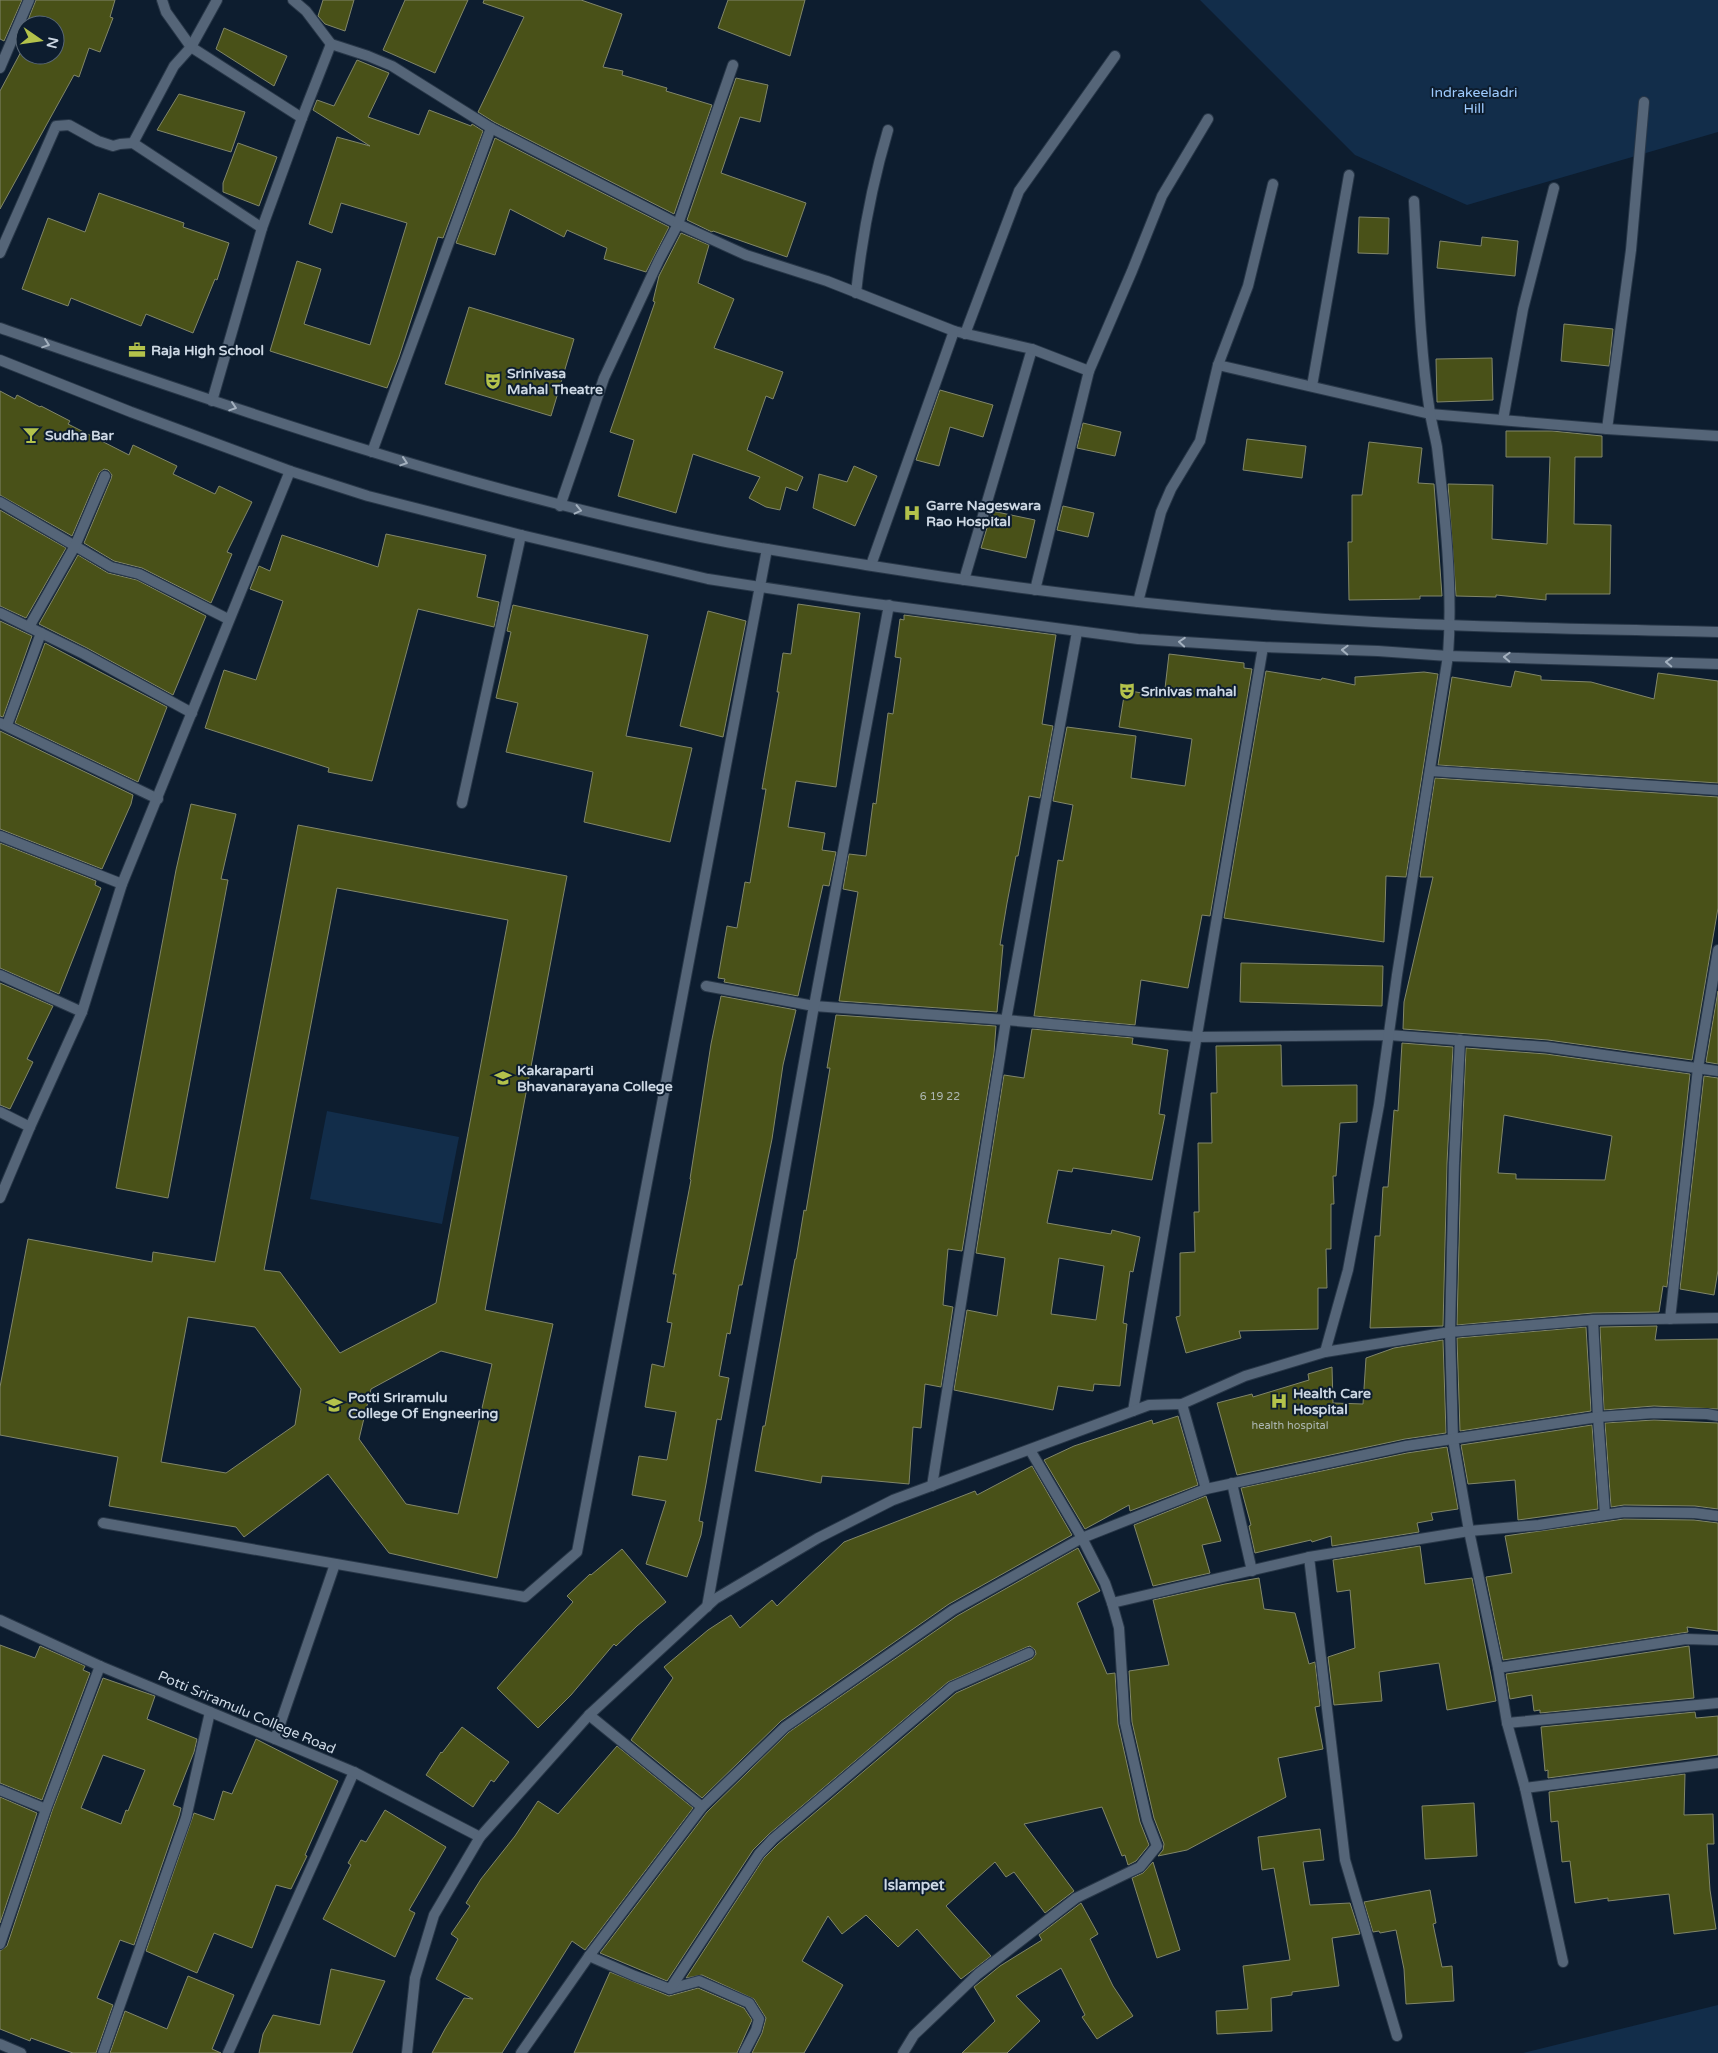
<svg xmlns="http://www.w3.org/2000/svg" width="1718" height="2053" viewBox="0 0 1718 2053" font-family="'Varela Round',sans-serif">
  <rect width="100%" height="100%" fill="#0d1d2f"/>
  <g fill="#122d4a">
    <path d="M1200,0H1718V132L1467,205L1355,155Z"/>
    <path d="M327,1111L459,1137L442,1224L310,1199Z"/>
    <path d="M1718,2005V2053H1523Z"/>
  </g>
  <g fill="#495118" stroke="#81866a" fill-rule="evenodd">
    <path d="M0,0H22L4,41L0,39Z"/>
    <path d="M36,0H115L110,17L113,18L100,52L89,48L79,77L74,75L0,209V91L23,48L17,46L25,27V55H55V25H26Z"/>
    <path d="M323,0H354L345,31L325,24L318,16Z"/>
    <path d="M405,0H468L435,73L383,50Z"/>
    <path d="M484,0H581L622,14L603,67L623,71L622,75L667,88L666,91L712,105L674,214L494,122L478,112L524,17L483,3Z"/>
    <path d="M728,0H805L790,56L718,28Z"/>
    <path d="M224,28L287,56L274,86L216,49Z"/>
    <path d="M357,60L389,73L368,117L419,135L429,110L471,126L472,124L483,131L443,238L438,237L399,357L387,388L270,351L297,261L321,269L304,324L370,345L407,223L341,203L332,233L309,224L337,137L370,146L313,110L317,100L334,106Z"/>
    <path d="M736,78L768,85L760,122L740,117L721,173L806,203L787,257L713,231L712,232L687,220Z"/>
    <path d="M179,94L245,112L231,152L157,130Z"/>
    <path d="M495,138L669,227L646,272L604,259L607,248L567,230L564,237L510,209L495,255L456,243Z"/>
    <path d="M238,143L277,157L259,206L223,192V183Z"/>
    <path d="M99,193L184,223L183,227L229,243L217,280L215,279L193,333L146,314L141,326L71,298L68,306L22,289L48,218L85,232Z"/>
    <path d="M1359,217L1389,218L1388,254L1358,253Z"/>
    <path d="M681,233L709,245L698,283L734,299L714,348L783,372L773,399L766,396L747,450L803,477L797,491L786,487L780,510L766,507L749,498L760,477L693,454L676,513L618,496L634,440L610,432L655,302L653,301L659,276Z"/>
    <path d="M1482,237L1518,241L1515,276L1437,268L1440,241L1481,246Z"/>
    <path d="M469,307L574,339L551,416L445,384Z"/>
    <path d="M1564,324L1613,329L1609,366L1561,361Z"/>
    <path d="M1492,358L1493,400L1437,402L1436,359Z"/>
    <path d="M940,390L993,405L983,437L950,427L939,466L916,460Z"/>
    <path d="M0,391L15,399L17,395L40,407L41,406L70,421L68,424L129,455L133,445L177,466L173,474L215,494L219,486L252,502L227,552L232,554L211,603L142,568L114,561L84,543L111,479L112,475L108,470L104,469L99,473L72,536L0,495Z"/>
    <path d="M1083,423L1121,432L1115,456L1077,448Z"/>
    <path d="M1506,431H1552L1602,436V457H1575L1574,524L1611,525L1610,594H1546V600L1496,595V597L1456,596L1448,484L1493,485L1492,539L1547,544L1550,457H1506Z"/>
    <path d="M1247,439L1306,446L1302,478L1243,470Z"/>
    <path d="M1369,442L1422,448L1418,483L1434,484L1442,596H1420V599L1349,600L1348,542H1352V495H1362Z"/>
    <path d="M854,466L877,476L855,526L813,508L819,474L847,482Z"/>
    <path d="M1063,506L1094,513L1088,537L1057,530Z"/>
    <path d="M0,510L66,548L26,618L0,606Z"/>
    <path d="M992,511L1035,520L1026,558L981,548Z"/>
    <path d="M386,534L486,555L477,597L499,602L494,627L418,609L372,781L328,772L329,768L205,728L224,670L256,680L283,601L250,589L259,566L270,571L282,535L378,567Z"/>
    <path d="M78,555L108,573L137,580L206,616L173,695L87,648L39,624Z"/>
    <path d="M798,604L860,613L836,787L796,781L788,827L825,833L822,850L836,852L829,886L823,885L798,996L724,982L725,979L718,978L727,926L737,928L745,882L750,883L766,789H762L779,692H777L783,653L791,654Z"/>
    <path d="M513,605L648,635L626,736L692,748L670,842L584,822L593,772L506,752L518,703L496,698L511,632L507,631Z"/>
    <path d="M708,611L746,621L723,737L680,726Z"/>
    <path d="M904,615L1056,635L1042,724L1053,726L1040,798L1029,796L1018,856H1016L1007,903L1000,945H1003L997,1012L839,1001L858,892L843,889L849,854L866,856L873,803L876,804L888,713L893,714L901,658L895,657L900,619L904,620Z"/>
    <path d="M0,621L32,636L3,717L0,716Z"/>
    <path d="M45,643L167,707L138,782L15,723Z"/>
    <path d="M1169,654L1244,663V668L1252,669L1210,916L1202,915L1188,988L1141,980L1135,1025L1034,1016L1058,860L1063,861L1073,805L1053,801L1067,727L1136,736L1131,778L1185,786L1192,739L1119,727L1125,690L1164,697Z"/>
    <path d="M1266,671L1321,680L1322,678L1355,685V677L1424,672L1438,674L1406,877L1386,876L1384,942L1224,918Z"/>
    <path d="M1515,671L1541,676V680L1591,682L1654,699L1658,673L1718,681V783L1438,765L1452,677L1511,687Z"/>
    <path d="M0,731L133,795L131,804L102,869L0,829Z"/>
    <path d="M1435,778L1718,797V908L1692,1060L1548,1040L1403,1029L1404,1002L1433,877H1420Z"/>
    <path d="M191,804L236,814L221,879L228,880L168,1198L116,1188L176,870Z"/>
    <path d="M298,825L567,876L485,1310L553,1324L497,1578L389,1553L328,1474L244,1537L236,1527L109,1506L118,1457L0,1435V1387L28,1239L152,1262L153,1252L215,1262ZM337,888L508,920L436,1303L340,1353L280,1272L264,1270ZM188,1317L255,1327L301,1389L295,1425L226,1473L161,1462ZM441,1351L492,1364L458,1514L406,1504L359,1439L371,1389Z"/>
    <path d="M0,843L96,881L95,885L101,888L59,994L0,968Z"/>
    <path d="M1241,963L1383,966L1382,1006L1240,1002Z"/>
    <path d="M0,983L53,1006L27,1059L33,1062L10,1109L0,1105Z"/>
    <path d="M1718,991V1064L1706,1062Z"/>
    <path d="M721,996L796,1010L783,1065L772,1139L742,1285H739L730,1334L727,1333L719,1376L729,1378L721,1420L717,1419L706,1484L699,1521L703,1522L701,1535L687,1577L646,1564L666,1501L632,1495L639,1456L667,1460L676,1412L645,1407L652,1364L664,1367L672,1323L667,1322L676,1274H673L691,1180L690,1179L711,1044Z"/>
    <path d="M836,1015L996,1026L994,1053L962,1251L948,1249L943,1305L953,1307L941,1387L925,1384L921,1428L913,1427L909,1484L822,1476L821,1483L755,1471L763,1426H765L795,1259H796L804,1210L806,1211L830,1068H827Z"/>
    <path d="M1032,1029L1133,1038L1132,1044L1168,1050L1159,1114L1165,1115L1152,1180L1073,1168L1072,1172L1058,1170L1047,1223L1111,1234L1112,1230L1140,1237L1133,1272L1130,1271L1123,1323L1127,1324L1120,1386L1094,1384L1093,1391L1058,1386L1053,1410L954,1390L967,1310L997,1316L1005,1258L976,1253L1004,1075L1024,1078ZM1059,1258L1104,1266L1096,1320L1051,1314Z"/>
    <path d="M1402,1043L1453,1047L1447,1163L1443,1326L1370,1328L1375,1236H1380L1383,1187H1388L1394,1110L1398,1111Z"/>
    <path d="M1281,1045L1282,1086L1357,1085V1122L1340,1123L1336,1176H1333L1334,1204H1331V1249H1326L1327,1288H1318V1329L1239,1331L1241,1338L1186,1353L1176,1317L1180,1316V1253L1195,1252L1194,1212H1199L1198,1143H1212L1211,1093H1217L1216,1046Z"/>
    <path d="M1466,1048L1546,1054L1690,1074L1667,1287L1663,1286L1659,1312L1593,1313L1457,1325L1461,1163ZM1504,1115L1612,1136L1605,1180L1516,1179V1174L1498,1173Z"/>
    <path d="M1704,1076L1718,1078V1270L1714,1295L1680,1289Z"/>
    <path d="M1657,1326L1655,1340L1718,1339V1409L1654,1406L1604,1410L1600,1327Z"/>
    <path d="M1586,1327L1591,1411L1460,1431L1457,1338Z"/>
    <path d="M1443,1340L1446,1433L1405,1439L1237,1475L1217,1403L1252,1394L1253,1397L1309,1380L1308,1374L1332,1367L1333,1403L1363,1404L1366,1358L1394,1348Z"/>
    <path d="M1178,1416L1198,1485L1130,1511L1129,1505L1085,1529L1044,1460L1074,1446L1152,1420L1153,1424Z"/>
    <path d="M1654,1420L1718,1423V1509L1695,1506L1624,1505L1611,1507L1605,1423Z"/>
    <path d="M1592,1425L1598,1509L1518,1520L1515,1480L1468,1484L1461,1445Z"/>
    <path d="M1447,1447L1458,1509L1431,1513L1433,1520L1417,1523L1419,1532L1332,1546L1331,1536L1312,1542L1311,1540L1255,1553L1249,1526L1251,1525L1241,1488L1407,1453Z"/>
    <path d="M1032,1466L1072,1535L949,1604L781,1721L702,1798L631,1740L673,1678L664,1667L708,1630L731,1615L740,1628L772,1600L777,1606L844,1542L975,1491L977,1495Z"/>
    <path d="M1206,1496L1221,1541L1202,1545L1210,1573L1153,1586L1134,1525Z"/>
    <path d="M1624,1519L1694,1520L1718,1523V1631L1687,1627L1688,1632L1503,1660L1486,1577L1512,1573L1505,1536Z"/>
    <path d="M1420,1546L1425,1584L1472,1578L1496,1701L1447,1710L1439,1663L1379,1672L1382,1701L1334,1705L1328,1657L1355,1648L1350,1590L1337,1592L1333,1560Z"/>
    <path d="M1078,1548L1100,1591L1077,1603L1107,1674L1115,1673L1118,1724L1140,1822L1149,1845L1136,1861L1128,1865L1125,1855L1122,1856L1102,1807L1024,1824L1074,1891L1045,1913L1014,1872L1006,1877L995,1862L946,1906L991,1956L961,1979L917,1929L898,1947L866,1915L842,1934L828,1916L802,1961L843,1985L804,2053H752L762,2033L766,2018L754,1999L702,1975L686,1978L764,1858L778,1844L956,1693L1032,1659L1036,1654L1035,1650L1030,1646L1027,1647L948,1682L769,1834L753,1850L667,1981L600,1953L707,1812L789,1732L957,1616Z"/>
    <path d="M622,1549L666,1602L637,1626L616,1646L614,1644L571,1695L538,1728L497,1688L573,1602L567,1596L590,1574L591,1575Z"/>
    <path d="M1259,1578L1264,1609L1295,1613L1309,1664L1315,1662L1320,1706L1315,1707L1323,1749L1278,1758L1286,1797L1187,1850L1158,1856L1163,1850L1164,1844L1154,1818L1132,1722L1129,1671L1169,1665L1153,1600L1225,1584Z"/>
    <path d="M0,1645L35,1658L40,1646L85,1666L83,1670L90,1673L42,1800L0,1783Z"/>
    <path d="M1689,1646L1694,1698L1540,1713V1710L1534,1711L1532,1695L1510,1699L1506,1674Z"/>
    <path d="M103,1678L155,1696L147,1719L197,1739L194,1752L173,1805L181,1808L179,1816L134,1945L120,1940L97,1998L113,2005L96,2053H73L31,2038L30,2041L0,2029V1951L7,1946L52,1811ZM103,1755L145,1770L128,1811L126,1810L121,1824L81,1808Z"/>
    <path d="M1695,1712L1696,1718L1718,1716V1755L1548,1778V1770L1545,1771L1541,1727Z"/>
    <path d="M462,1727L509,1762L494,1782L491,1780L473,1807L426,1775L441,1752L442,1753Z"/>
    <path d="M256,1739L338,1781L305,1855L307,1856L291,1889L276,1885L252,1948L214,1933L197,1973L146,1951L194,1813L214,1820L223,1791L232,1794Z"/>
    <path d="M617,1746L693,1808L585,1950L572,1941L502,2053H432L445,2029L464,1998L473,1999L436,1979L458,1939L451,1934L470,1906L466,1903L481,1879L515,1836L538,1801L558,1814Z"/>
    <path d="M1685,1774L1684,1815L1713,1814L1714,1844H1707L1710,1890L1716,1929L1674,1934L1669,1894L1608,1901V1898L1575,1903L1570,1861L1562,1862L1558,1821L1551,1822L1549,1792Z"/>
    <path d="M0,1797L37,1813L0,1923Z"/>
    <path d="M1474,1803L1477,1856L1425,1859L1422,1806Z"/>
    <path d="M385,1810L446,1847L409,1910L415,1913L395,1957L323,1919L351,1865L348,1863L361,1840L366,1842Z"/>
    <path d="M1320,1829L1324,1860L1303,1862L1310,1905L1350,1903L1360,1934L1332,1938L1339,1986L1292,1992V1995L1271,1998L1272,2031L1217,2034L1216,2011L1248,2009L1243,1966L1290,1960L1274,1868L1262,1870L1258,1837Z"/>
    <path d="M1153,1862L1180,1950L1157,1958L1132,1878L1143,1873Z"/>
    <path d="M1430,1890L1436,1923L1433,1924L1442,1967L1452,1966L1454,2001L1406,2004L1404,1969L1396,1930L1380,1933L1379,1931L1373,1932L1364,1902Z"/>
    <path d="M1081,1903L1098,1934L1090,1939L1113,1986L1133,2016L1097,2039L1082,2017L1085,2015L1061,1968L1016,1996L1040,2021L1007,2053H962L995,2021L974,1987L1000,1966L1042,1940L1039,1935Z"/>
    <path d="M331,1969L385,1981L352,2053H259L263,2034L273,2015L320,2025Z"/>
    <path d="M610,1972L669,1996L698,1988L744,2008L752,2020L737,2053H574Z"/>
    <path d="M188,1976L234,1995L212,2049L221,2053H110L125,2011L167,2029Z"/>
  </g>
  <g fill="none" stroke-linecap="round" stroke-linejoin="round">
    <g stroke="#283748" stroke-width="12">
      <g id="service">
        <path d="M103,1523L525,1597L577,1552L767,549"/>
        <path d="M275,1739L335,1564"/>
      </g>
    </g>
    <g stroke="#283748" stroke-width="12">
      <g id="minor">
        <path d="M162,0L166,12L191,47L302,118"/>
        <path d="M293,0L306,11L331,44"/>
        <path d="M0,68L29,0"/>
        <path d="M133,143L262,228"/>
        <path d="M0,253L56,126L69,125L98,141L113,146L120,144L133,143L174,66L191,47L217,0"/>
        <path d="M856,293C862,237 872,184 888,130"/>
        <path d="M954,331L1032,349L964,580"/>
        <path d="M965,334L1019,191L1115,56"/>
        <path d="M1032,349L1089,371L1035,590"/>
        <path d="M1218,365L1430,414L1607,429L1718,436"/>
        <path d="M1089,371L1132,271L1162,196L1208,119"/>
        <path d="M1312,386L1349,175"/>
        <path d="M212,401L262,228L302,118L331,44L368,56L392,66L491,128L678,224L746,255L827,281L954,331L871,565"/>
        <path d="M1503,420L1523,309L1554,188"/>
        <path d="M1607,429L1631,250L1644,102"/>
        <path d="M372,452L491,128"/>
        <path d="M0,502L111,567L139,574L228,619"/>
        <path d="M560,506L604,378L659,260L678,224L733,65"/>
        <path d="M1138,602L1161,512L1171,489L1200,441L1218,365L1248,286L1273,184"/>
        <path d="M0,613L84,654L192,713"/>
        <path d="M29,627L75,546L105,476"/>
        <path d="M0,723L158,799"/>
        <path d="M7,725L41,633"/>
        <path d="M1431,771L1718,790"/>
        <path d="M462,803L521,535"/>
        <path d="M0,836L122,884"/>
        <path d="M0,975L82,1012"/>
        <path d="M706,986L814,1006L1006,1020L1196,1037L1389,1035L1547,1047L1718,1071"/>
        <path d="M1460,1040L1454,1163L1450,1332L1453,1439L1469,1531L1498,1668L1686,1639L1718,1640"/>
        <path d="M0,1112L30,1127"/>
        <path d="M0,1198L30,1127L82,1012L122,884L290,471"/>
        <path d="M1670,1319L1698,1068L1718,950"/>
        <path d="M1593,1320L1598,1417L1605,1514"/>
        <path d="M1325,1352L1348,1270L1379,1105L1397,975L1448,656C1453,587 1445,515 1437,447C1435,436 1432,425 1430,413C1419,343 1418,271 1414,201"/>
        <path d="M1182,1404L1206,1489"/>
        <path d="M1133,1411L1263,647"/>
        <path d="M1232,1483L1252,1571"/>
        <path d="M932,1486L1006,1020L1077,632"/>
        <path d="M1309,1557L1345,1860L1397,2036"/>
        <path d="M1112,1603L1309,1557L1469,1531L1539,1525L1624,1512L1695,1513L1718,1516"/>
        <path d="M707,1607L814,1006L889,605"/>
        <path d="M1498,1668L1507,1723L1718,1703"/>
        <path d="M589,1715L702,1807"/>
        <path d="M1507,1723L1525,1788L1563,1962"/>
        <path d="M1525,1788L1718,1763"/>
        <path d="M0,1790L46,1809"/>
        <path d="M0,1944L46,1809L100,1666"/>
        <path d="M589,1956L635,1976L670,1989L699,1981L749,2003L759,2019L756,2030L744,2053"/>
        <path d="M670,1989L759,1854L773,1839L952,1687L1029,1653"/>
        <path d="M0,2044L21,2053"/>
        <path d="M103,2053L186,1818L210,1712"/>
        <path d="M228,2053L354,1772"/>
        <path d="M521,2053L589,1956L702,1807L785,1727L953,1610L1082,1538L1206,1489L1406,1446L1598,1417L1654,1413L1707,1414L1718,1416"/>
        <path d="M903,2053L914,2035L978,1974L1076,1898L1140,1867L1157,1846L1147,1820L1125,1723L1119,1628L1112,1603L1105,1583L1082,1538L1030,1450"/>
      </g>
    </g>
    <g stroke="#283748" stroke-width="12">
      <g id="tertiary">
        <path d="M0,328C231,408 461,488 701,537C755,548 811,556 866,565C1034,592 1204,612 1374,622C1489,628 1603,629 1718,632"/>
        <path d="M0,360L131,412L290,471L368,496L521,535L708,579L853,601L1138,639L1263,647L1378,651L1448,656L1718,664"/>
        <path d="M0,1620L100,1666L354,1772L480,1837"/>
        <path d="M407,2053L415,1978L434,1915L480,1837L589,1715L715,1599L818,1538L893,1500L1149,1405L1182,1404L1245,1376L1325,1352L1450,1332L1593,1320L1718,1318"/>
      </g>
    </g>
    <use href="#service" stroke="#556578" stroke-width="10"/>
    <use href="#minor" stroke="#556578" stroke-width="10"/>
    <use href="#tertiary" stroke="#556578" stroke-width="10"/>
  </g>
  <defs><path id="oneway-chevron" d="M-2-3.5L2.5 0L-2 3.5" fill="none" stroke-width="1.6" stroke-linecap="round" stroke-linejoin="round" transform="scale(1.25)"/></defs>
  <g stroke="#a3b0be">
    <use href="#oneway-chevron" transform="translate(46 344) rotate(19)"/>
    <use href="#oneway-chevron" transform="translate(233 407) rotate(18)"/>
    <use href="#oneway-chevron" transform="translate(404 462) rotate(18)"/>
    <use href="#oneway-chevron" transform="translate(578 510) rotate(13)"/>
    <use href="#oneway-chevron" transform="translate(1182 642) rotate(-176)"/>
    <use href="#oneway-chevron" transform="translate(1345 650) rotate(-178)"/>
    <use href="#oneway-chevron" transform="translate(1507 657) rotate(-178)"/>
    <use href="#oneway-chevron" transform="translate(1669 662) rotate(-178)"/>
  </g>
  <defs>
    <g id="office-bare" transform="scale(1.35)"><path d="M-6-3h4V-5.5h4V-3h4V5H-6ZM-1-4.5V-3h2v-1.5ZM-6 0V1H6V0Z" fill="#b3c24b" stroke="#0d1d2f" stroke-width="2.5" paint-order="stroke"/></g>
    <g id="theatre-bare" transform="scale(1.35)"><path d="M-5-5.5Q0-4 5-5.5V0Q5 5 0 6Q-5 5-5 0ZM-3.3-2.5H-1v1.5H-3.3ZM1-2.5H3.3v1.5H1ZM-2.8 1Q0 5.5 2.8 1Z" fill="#b3c24b" stroke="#0d1d2f" stroke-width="2.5" paint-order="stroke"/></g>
    <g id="bar-bare" transform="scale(1.35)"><path d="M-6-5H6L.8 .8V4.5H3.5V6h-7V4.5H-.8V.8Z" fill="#b3c24b" stroke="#0d1d2f" stroke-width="2.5" paint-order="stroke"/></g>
    <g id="hospital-bare" transform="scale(1.35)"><path d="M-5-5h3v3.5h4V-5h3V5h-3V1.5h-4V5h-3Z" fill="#b3c24b" stroke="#0d1d2f" stroke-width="2.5" paint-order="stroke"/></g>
    <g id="university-bare" transform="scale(1.35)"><path d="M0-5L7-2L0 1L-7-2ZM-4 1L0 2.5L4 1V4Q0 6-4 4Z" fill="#b3c24b" stroke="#0d1d2f" stroke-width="2.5" paint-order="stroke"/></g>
  </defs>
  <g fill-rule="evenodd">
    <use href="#office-bare" x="137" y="350"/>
    <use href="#theatre-bare" x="493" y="381"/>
    <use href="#bar-bare" x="31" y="435"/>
    <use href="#hospital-bare" x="912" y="513"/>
    <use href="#theatre-bare" x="1127" y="691"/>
    <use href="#university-bare" x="503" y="1078"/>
    <use href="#hospital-bare" x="1279" y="1401"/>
    <use href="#university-bare" x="334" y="1405"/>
  </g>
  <g text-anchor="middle" stroke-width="4" stroke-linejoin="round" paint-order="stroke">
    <g font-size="11" fill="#acb6b1">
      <text x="940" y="1100">6 19 22</text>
      <text x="1290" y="1429">health hospital</text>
    </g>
    <g font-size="14" fill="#9ecbfe" stroke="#0d1d2f">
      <text x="1474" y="97">Indrakeeladri<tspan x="1474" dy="16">Hill</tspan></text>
    </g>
    <g font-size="14" font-weight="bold" fill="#cdd8e4" stroke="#0d1d2f" text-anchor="start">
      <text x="151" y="355">Raja High School</text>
      <text x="507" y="378">Srinivasa<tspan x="507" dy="16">Mahal Theatre</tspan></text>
      <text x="45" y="440">Sudha Bar</text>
      <text x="926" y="510">Garre Nageswara<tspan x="926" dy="16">Rao Hospital</tspan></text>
      <text x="1141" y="696">Srinivas mahal</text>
      <text x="517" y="1075">Kakaraparti<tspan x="517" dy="16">Bhavanarayana College</tspan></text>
      <text x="1293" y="1398">Health Care<tspan x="1293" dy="16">Hospital</tspan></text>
      <text x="348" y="1402">Potti Sriramulu<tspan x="348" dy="16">College Of Engneering</tspan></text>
    </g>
    <g font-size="14" fill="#cdd8e4" stroke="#0d1d2f">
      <text transform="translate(247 1712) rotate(23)" y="5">Potti Sriramulu College Road</text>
    </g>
    <g font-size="15" font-weight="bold" fill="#cdd8e4" stroke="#0d1d2f">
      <text x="914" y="1890">Islampet</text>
    </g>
  </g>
  <g transform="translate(40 40) rotate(103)"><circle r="24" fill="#0d1d2f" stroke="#5a6877"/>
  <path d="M0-4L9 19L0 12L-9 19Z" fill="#b3c24b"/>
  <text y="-8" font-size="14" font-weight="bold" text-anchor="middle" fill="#cdd8e4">N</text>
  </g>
</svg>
